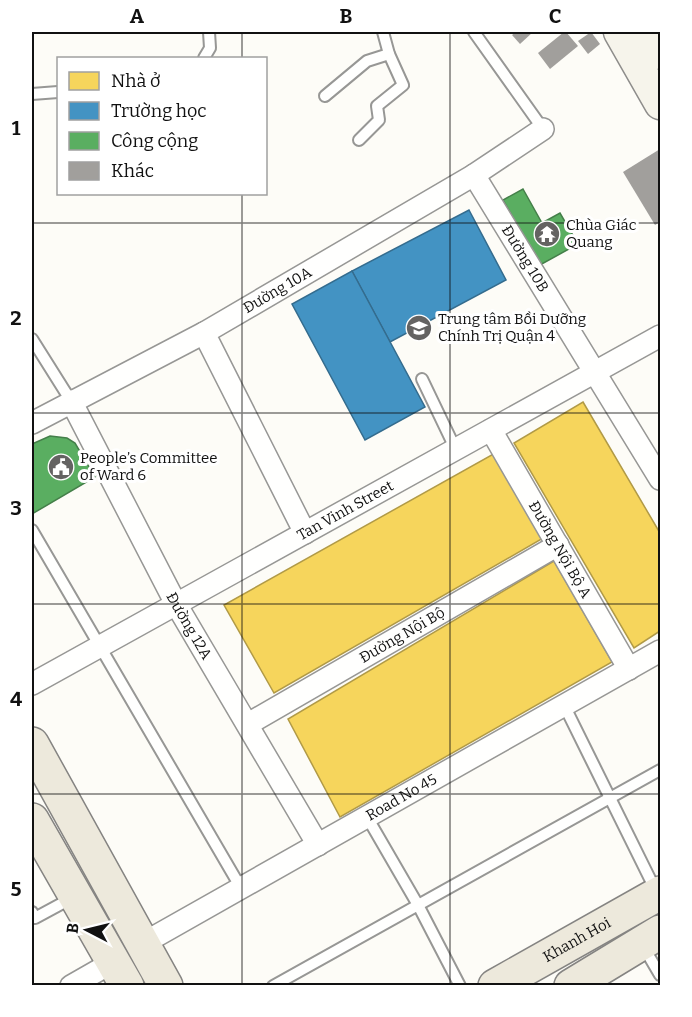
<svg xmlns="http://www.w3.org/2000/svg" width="692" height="1017" viewBox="0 0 692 1017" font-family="Bitter,serif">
  <rect width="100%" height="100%" fill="#fdfcf7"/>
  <g fill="#f6d55c" stroke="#b19a46" stroke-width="1.5">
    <path d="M583,402L660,533V631L634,648L514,443Z"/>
    <path d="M497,452L545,537L274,693L224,605Z"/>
    <path d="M554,561L612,662L340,817L288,719Z"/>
  </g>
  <g fill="#4393c3" stroke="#346c8e" stroke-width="1.5">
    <path d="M469,210L506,280L390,342L352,271Z"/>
    <path d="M352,271L425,407L365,440L292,304Z"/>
  </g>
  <g fill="#5aae61" stroke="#447f49" stroke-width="1.5">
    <path d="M523,189L542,223L560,213L578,244L540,265L503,200Z"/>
    <path d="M50,436L67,438L75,443L95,477L32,514V444Z"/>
  </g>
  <g fill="#a19f9c">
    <path d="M516,32H533L520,44L512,35Z"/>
    <path d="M564,32H566L578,46L550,69L538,53Z"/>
    <path d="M591,32L600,44L588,54L578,41Z"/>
    <path d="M660,149V222L655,225L623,172Z"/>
  </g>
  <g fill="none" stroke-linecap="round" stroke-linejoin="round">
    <g stroke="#979795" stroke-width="14">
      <g id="lane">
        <path d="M474,32L543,129"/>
        <path d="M204,58L210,48L209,32"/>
        <path d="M32,94L58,92"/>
        <path d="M325,96L367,61L389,54"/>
        <path d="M359,140L379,120L377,106L403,85L389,54L383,32"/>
        <path d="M32,339L71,401"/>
        <path d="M422,379L456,450"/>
        <path d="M32,530L241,888"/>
        <path d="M564,705L656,891"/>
        <path d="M367,817L418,905L460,986"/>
        <path d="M32,912L35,918L72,898"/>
        <path d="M643,946L660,975"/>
        <path d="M273,986L660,770"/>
      </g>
    </g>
    <g stroke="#979795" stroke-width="24">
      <g id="street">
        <path id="s1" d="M474,175L660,479"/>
        <path id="s2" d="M71,401L176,604L318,845"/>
        <path d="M32,423L204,333"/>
        <path id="s3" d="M491,430L629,669"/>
        <path id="s4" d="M305,533L204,333L474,175L543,129"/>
        <path id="s5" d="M32,684L660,336"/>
        <path id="s6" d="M248,724L558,545"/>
        <path id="s7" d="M142,944L660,651"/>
        <path d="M71,986L113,962"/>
      </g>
    </g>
    <g stroke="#8e8d8b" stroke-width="33">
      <g id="secondary">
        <path d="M619,32L660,104"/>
        <path d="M647,32L660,54"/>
      </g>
    </g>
    <g stroke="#858482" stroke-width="36">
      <g id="primary">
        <path d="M32,744L166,986"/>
        <path d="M32,820L127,986"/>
        <path id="s8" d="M495,986L660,893"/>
        <path d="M571,986L660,932"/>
      </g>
    </g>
    <use href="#lane" stroke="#fffffe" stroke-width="10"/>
    <use href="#street" stroke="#fffffe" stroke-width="21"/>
    <use href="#secondary" stroke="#f6f4eb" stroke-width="30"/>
    <use href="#primary" stroke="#ede9dc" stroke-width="33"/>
  </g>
  <path fill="none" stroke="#111" stroke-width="1.5" stroke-opacity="0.55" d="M242,32V58M450,32V986M242,194V986M32,223H660M32,413H660M32,604H660M32,794H660"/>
  <defs>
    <g id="temple-disc" transform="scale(1.35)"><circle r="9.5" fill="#646362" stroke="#fff"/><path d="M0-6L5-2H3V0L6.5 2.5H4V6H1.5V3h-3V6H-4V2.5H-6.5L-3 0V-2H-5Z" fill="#fff"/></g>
    <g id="university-disc" transform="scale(1.35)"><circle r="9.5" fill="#646362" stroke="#fff"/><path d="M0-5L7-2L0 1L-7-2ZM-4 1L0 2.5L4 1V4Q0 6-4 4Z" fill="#fff"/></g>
    <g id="civic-disc" transform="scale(1.35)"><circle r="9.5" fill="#646362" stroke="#fff"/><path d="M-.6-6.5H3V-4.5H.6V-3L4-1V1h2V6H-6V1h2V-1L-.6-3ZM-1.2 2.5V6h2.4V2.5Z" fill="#fff"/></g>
  </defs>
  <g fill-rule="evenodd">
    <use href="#temple-disc" x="547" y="234"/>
    <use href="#university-disc" x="419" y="328"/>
    <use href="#civic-disc" x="61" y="467"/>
  </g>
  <g text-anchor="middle" stroke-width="6" stroke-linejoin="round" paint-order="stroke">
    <g font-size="15" fill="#111" stroke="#fff" text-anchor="start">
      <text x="566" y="230">Chùa Giác<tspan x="566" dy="17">Quang</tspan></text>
      <text x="438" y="324">Trung tâm Bồi Dưỡng<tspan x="438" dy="17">Chính Trị Quận 4</tspan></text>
      <text x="80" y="463">People’s Committee<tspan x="80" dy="17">of Ward 6</tspan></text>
    </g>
    <g font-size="15" fill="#111" stroke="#fff">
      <text dy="5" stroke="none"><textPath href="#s1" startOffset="98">Đường 10B</textPath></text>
      <text dy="5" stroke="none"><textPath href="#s4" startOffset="309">Đường 10A</textPath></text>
      <text dy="5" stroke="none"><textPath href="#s5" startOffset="358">Tan Vinh Street</textPath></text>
      <text dy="5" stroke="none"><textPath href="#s3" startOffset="138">Đường Nội Bộ A</textPath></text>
      <text dy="5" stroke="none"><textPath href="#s2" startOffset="254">Đường 12A</textPath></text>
      <text dy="5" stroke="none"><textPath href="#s6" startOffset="178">Đường Nội Bộ</textPath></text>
      <text dy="5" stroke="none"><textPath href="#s7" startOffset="298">Road No 45</textPath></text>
      <text dy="5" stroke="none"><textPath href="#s8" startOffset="94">Khanh Hoi</textPath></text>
    </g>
  </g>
  <rect width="692" height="1017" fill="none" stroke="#ffffff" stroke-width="66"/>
  <rect x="57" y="57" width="210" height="138" fill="#ffffff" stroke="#a0a0a0" stroke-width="1.5"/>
  <rect x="69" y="72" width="30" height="18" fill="#f6d55c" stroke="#a0a0a0" stroke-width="1.5"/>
  <text x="111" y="87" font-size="18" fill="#111111">Nhà ở</text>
  <rect x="69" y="102" width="30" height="18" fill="#4393c3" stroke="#a0a0a0" stroke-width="1.5"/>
  <text x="111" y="117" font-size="18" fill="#111111">Trường học</text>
  <rect x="69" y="132" width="30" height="18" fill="#5aae61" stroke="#a0a0a0" stroke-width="1.5"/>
  <text x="111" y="147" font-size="18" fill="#111111">Công cộng</text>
  <rect x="69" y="162" width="30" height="18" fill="#a19f9c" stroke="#a0a0a0" stroke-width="1.5"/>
  <text x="111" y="177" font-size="18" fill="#111111">Khác</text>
  <g transform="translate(87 930) rotate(277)" stroke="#ffffff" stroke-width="4.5" paint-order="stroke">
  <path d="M0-4.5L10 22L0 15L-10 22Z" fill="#111111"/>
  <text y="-9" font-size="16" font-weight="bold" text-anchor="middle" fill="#111111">B</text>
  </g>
  <rect x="33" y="33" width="626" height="951" fill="none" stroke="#111" stroke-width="2"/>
  <g font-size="20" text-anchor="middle" font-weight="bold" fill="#111">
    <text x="137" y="23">A</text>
    <text x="346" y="23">B</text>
    <text x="555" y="23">C</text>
    <text x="16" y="135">1</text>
    <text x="16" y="325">2</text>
    <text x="16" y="515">3</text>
    <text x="16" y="706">4</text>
    <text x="16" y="896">5</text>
  </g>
</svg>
